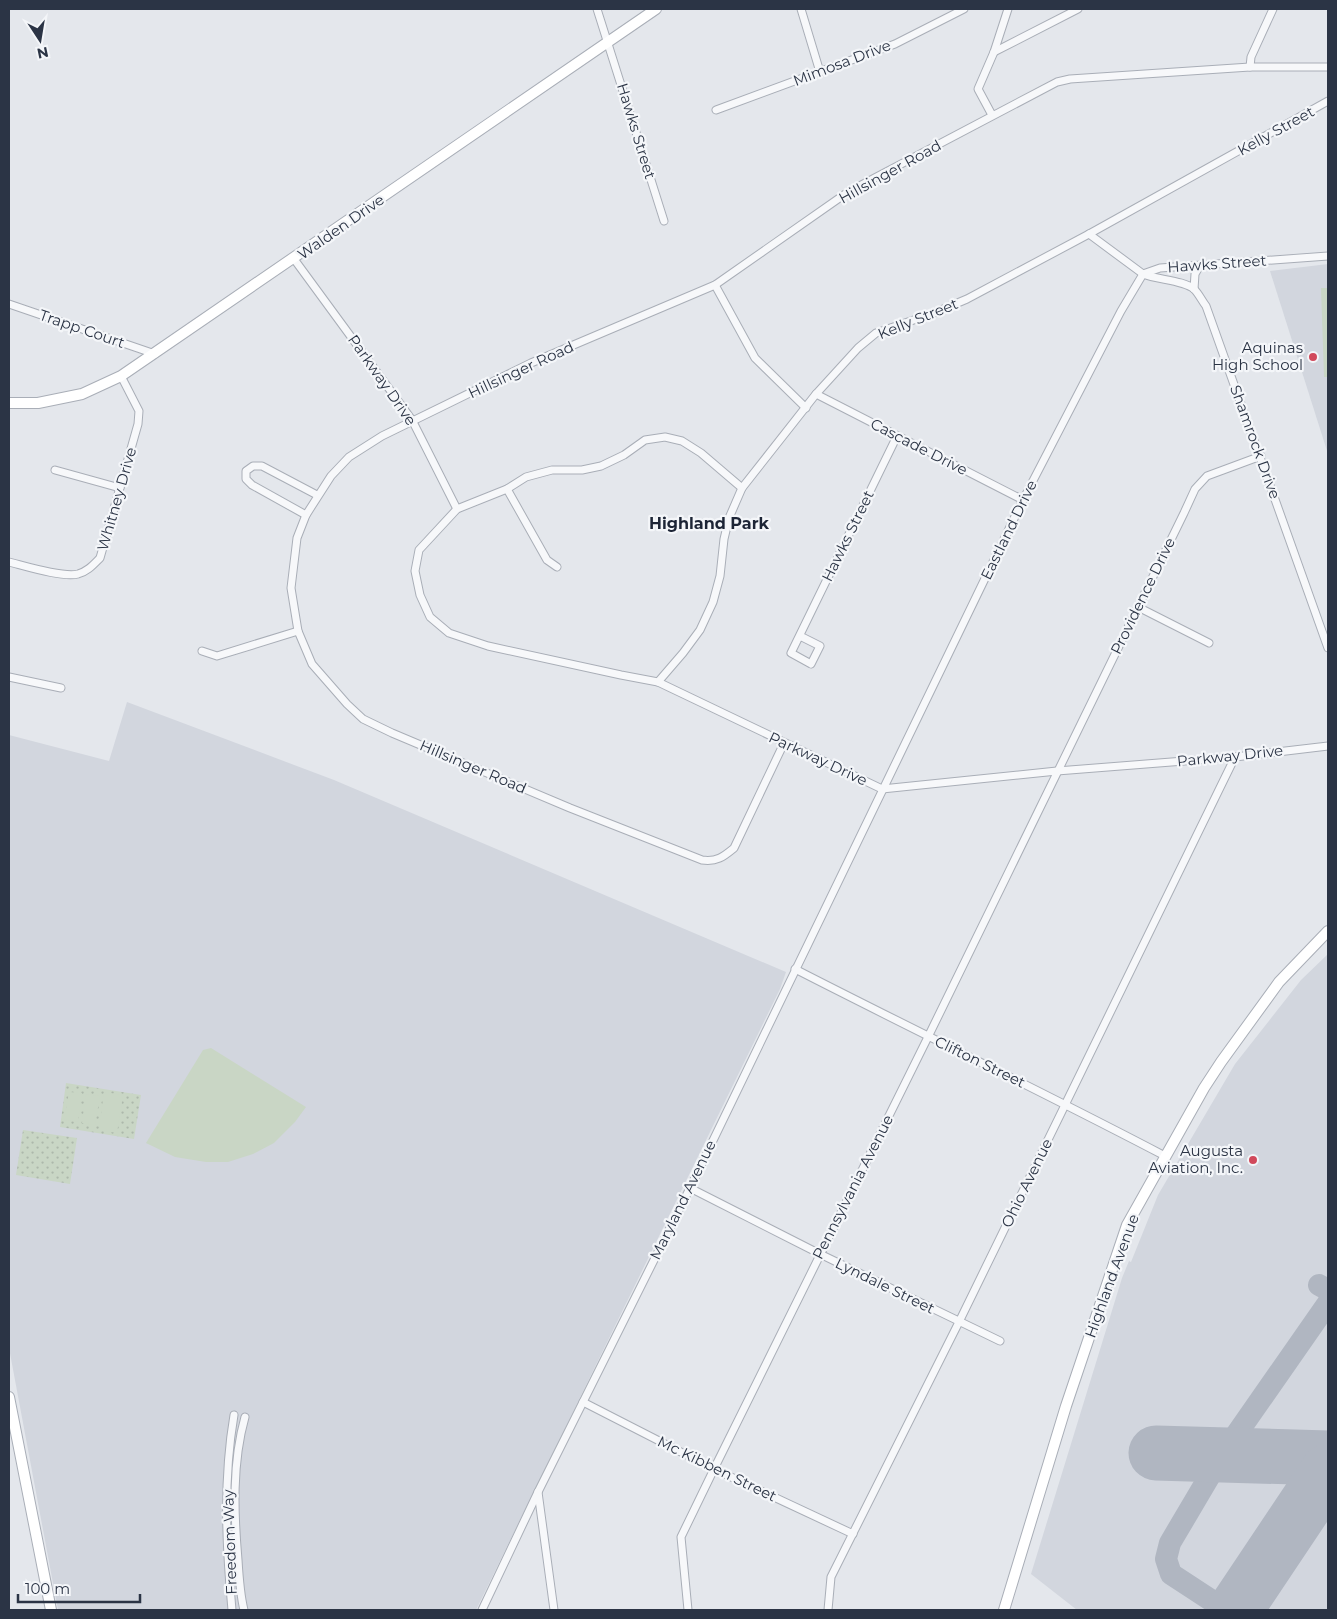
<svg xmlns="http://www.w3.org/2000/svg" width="1337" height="1619" viewBox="0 0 1337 1619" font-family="Montserrat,sans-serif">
  <defs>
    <pattern id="park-dots" width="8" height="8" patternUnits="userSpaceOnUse" patternTransform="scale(1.25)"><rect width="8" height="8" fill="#c9d6c5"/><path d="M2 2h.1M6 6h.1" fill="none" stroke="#adb8ab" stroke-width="1.8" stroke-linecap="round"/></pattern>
  </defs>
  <rect width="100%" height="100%" fill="#e4e7ec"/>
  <g fill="#d2d6de">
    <path d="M1328,264V454L1270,271Z"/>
    <path d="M127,702L334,780L786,972L780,989L476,1610H58L9,1348V735L109,761Z"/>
    <path d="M1328,954V1610H1077L1031,1574L1122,1278L1129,1261L1131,1262L1158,1195L1235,1064L1301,980Z"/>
  </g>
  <g fill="url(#park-dots)">
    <path d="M66,1083L141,1095L134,1139L60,1127Z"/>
    <path d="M23,1130L77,1138L70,1184L16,1175Z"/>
  </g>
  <g fill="#c9d6c5">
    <path d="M1321,288H1328V377H1324Z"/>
    <path d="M211,1048L306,1107L295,1122L274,1143L253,1154L228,1162H206L175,1157L146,1143L203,1050Z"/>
    <path d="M69,1092L82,1093L78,1122L64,1120Z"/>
    <path d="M104,1092L123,1095L117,1133L99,1130Z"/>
    <path d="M86,1094L100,1096L95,1125L82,1123Z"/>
  </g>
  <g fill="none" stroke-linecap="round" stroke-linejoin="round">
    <g stroke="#b0b6c1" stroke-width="22">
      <path d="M1319,1285L1328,1290"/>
      <path d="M1226,1610L1171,1574L1166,1559L1170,1543L1222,1455L1328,1303"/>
    </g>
    <g stroke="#b0b6c1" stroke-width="55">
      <path d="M1156,1453L1328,1458"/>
      <path d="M1235,1610L1328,1471"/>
    </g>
    <g stroke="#a9aeb7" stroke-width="9">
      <g id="street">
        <path d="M597,9L664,221"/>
        <path d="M801,9L820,72"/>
        <path d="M994,52L1078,9"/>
        <path d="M1250,67L1251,57L1273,9"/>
        <path d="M716,110L895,44L964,9"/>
        <path d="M992,115L978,89L994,52L1008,9"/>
        <path d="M1089,234L1143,274L1160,268L1328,256"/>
        <path d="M294,259L412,420L457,509"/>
        <path d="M715,285L755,358L806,408"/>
        <path d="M1194,289L1195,274L1200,265"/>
        <path d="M9,304L155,354"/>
        <path d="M816,394L1023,500"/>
        <path d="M55,470L120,488"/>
        <path d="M742,488L701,453L682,441L665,437L645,440L624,455L601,466L582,470H552L526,477L507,489L457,509L419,550L415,571L420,595L430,617L449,633L488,646L621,675L658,682L882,789L1057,771L1235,757L1328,746"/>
        <path d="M507,489L547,560L557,567"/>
        <path d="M306,515L252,485L246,479V471L253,466H262L317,495"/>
        <path d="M9,562C25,566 63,578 78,574C88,571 93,565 100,558L138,424L139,411L121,376"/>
        <path d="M1138,607L1209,643"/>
        <path d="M800,636L820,646L811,664L791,653L897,436"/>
        <path d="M202,651L217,656L298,631"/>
        <path d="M9,677L61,688"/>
        <path d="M658,682L683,653L700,630L713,602L720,576L724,539L729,518L742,488L816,394L858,348L876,333L934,313L967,299L1089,234L1328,101"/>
        <path d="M784,743L734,848C723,857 717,862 702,860L570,808L392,733L363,719L347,704L312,664L298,631L291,588L297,538L306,515L331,476L349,457L382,436L531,363L715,285L848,192L1057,82L1070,79L1250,67H1328"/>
        <path d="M795,969C918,1032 1043,1092 1165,1156"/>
        <path d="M690,1188L820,1254L1000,1341"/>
        <path d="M583,1402L714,1469L853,1534"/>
        <path d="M538,1492L554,1610"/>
        <path d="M232,1610C226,1545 223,1480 234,1415"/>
        <path d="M244,1610C240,1594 239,1577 238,1560C234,1513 232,1463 245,1417"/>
        <path d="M482,1610L538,1492L690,1188L1023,500L1121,311L1143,274C1158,280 1183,280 1194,289C1199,294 1202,301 1206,306L1328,648"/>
        <path d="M688,1610L681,1537L714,1469L928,1037L1184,513L1195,489L1207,476L1261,456"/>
        <path d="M828,1610L831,1577L959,1322L1235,757"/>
      </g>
    </g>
    <g stroke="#a9aeb7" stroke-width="12">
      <g id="secondary">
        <path d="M9,403H38L82,394L121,376L656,9"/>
        <path d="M9,1397L51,1610"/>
        <path d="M1004,1610L1066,1406L1127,1225L1204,1088L1221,1062L1279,982L1328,931"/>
      </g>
    </g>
    <use href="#street" stroke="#f7f8fa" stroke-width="7"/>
    <use href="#secondary" stroke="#fff" stroke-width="10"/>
  </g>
  <g fill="#d1495b" stroke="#f4f6f9" stroke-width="2">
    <circle cx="1313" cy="357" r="5"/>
    <circle cx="1253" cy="1160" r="5"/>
  </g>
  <g text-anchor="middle" stroke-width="4.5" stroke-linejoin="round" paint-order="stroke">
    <g font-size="15" fill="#2b3445" stroke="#f4f6f9">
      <text transform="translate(842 63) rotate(-21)" y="5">Mimosa Drive</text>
      <text transform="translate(636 131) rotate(73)" y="5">Hawks Street</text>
      <text transform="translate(1276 131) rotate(-29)" y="5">Kelly Street</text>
      <text transform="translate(890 172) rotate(-29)" y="5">Hillsinger Road</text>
      <text transform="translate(341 227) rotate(-35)" y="5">Walden Drive</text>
      <text transform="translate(1217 264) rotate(-4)" y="5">Hawks Street</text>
      <text transform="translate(918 319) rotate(-22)" y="5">Kelly Street</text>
      <text transform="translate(82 329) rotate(19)" y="5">Trapp Court</text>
      <text transform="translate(521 370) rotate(-25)" y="5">Hillsinger Road</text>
      <text transform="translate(382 380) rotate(55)" y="5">Parkway Drive</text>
      <text transform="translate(1255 442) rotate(70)" y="5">Shamrock Drive</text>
      <text transform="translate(919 447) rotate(27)" y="5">Cascade Drive</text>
      <text transform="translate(117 499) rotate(-74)" y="5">Whitney Drive</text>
      <text transform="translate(1009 530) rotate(-64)" y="5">Eastland Drive</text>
      <text transform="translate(848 536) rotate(-64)" y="5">Hawks Street</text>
      <text transform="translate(1143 596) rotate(-64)" y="5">Providence Drive</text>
      <text transform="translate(1230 756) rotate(-6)" y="5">Parkway Drive</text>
      <text transform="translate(818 759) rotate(25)" y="5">Parkway Drive</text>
      <text transform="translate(473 767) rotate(23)" y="5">Hillsinger Road</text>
      <text transform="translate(980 1062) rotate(26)" y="5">Clifton Street</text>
      <text transform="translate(1027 1183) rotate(-64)" y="5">Ohio Avenue</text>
      <text transform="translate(853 1187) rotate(-63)" y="5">Pennsylvania Avenue</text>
      <text transform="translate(683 1200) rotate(-64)" y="5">Maryland Avenue</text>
      <text transform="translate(1112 1276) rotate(-70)" y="5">Highland Avenue</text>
      <text transform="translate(885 1286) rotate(26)" y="5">Lyndale Street</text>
      <text transform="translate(717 1469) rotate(26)" y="5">Mc Kibben Street</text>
      <text transform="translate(230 1542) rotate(-92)" y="5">Freedom Way</text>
    </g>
    <g font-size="15" fill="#2b3445" stroke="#f4f6f9" text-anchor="end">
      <text x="1303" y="353">Aquinas<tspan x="1303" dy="17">High School</tspan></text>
      <text x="1243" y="1156">Augusta<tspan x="1243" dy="17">Aviation, Inc.</tspan></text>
    </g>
    <g font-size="16" font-weight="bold" fill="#1d2536" stroke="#f4f6f9">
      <text x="709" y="529">Highland Park</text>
    </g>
  </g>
  <rect width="1337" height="1619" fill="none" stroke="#2b3445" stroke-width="20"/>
  <g transform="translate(40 40) rotate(168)" stroke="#f4f6f9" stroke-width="4" paint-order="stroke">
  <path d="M0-4L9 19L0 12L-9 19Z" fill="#2b3445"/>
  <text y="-8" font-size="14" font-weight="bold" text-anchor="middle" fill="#2b3445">N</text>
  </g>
  <path d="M18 1594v8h122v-8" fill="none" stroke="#2b3445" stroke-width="2.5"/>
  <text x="25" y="1594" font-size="15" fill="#2b3445" stroke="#f4f6f9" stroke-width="4" paint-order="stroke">100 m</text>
</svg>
